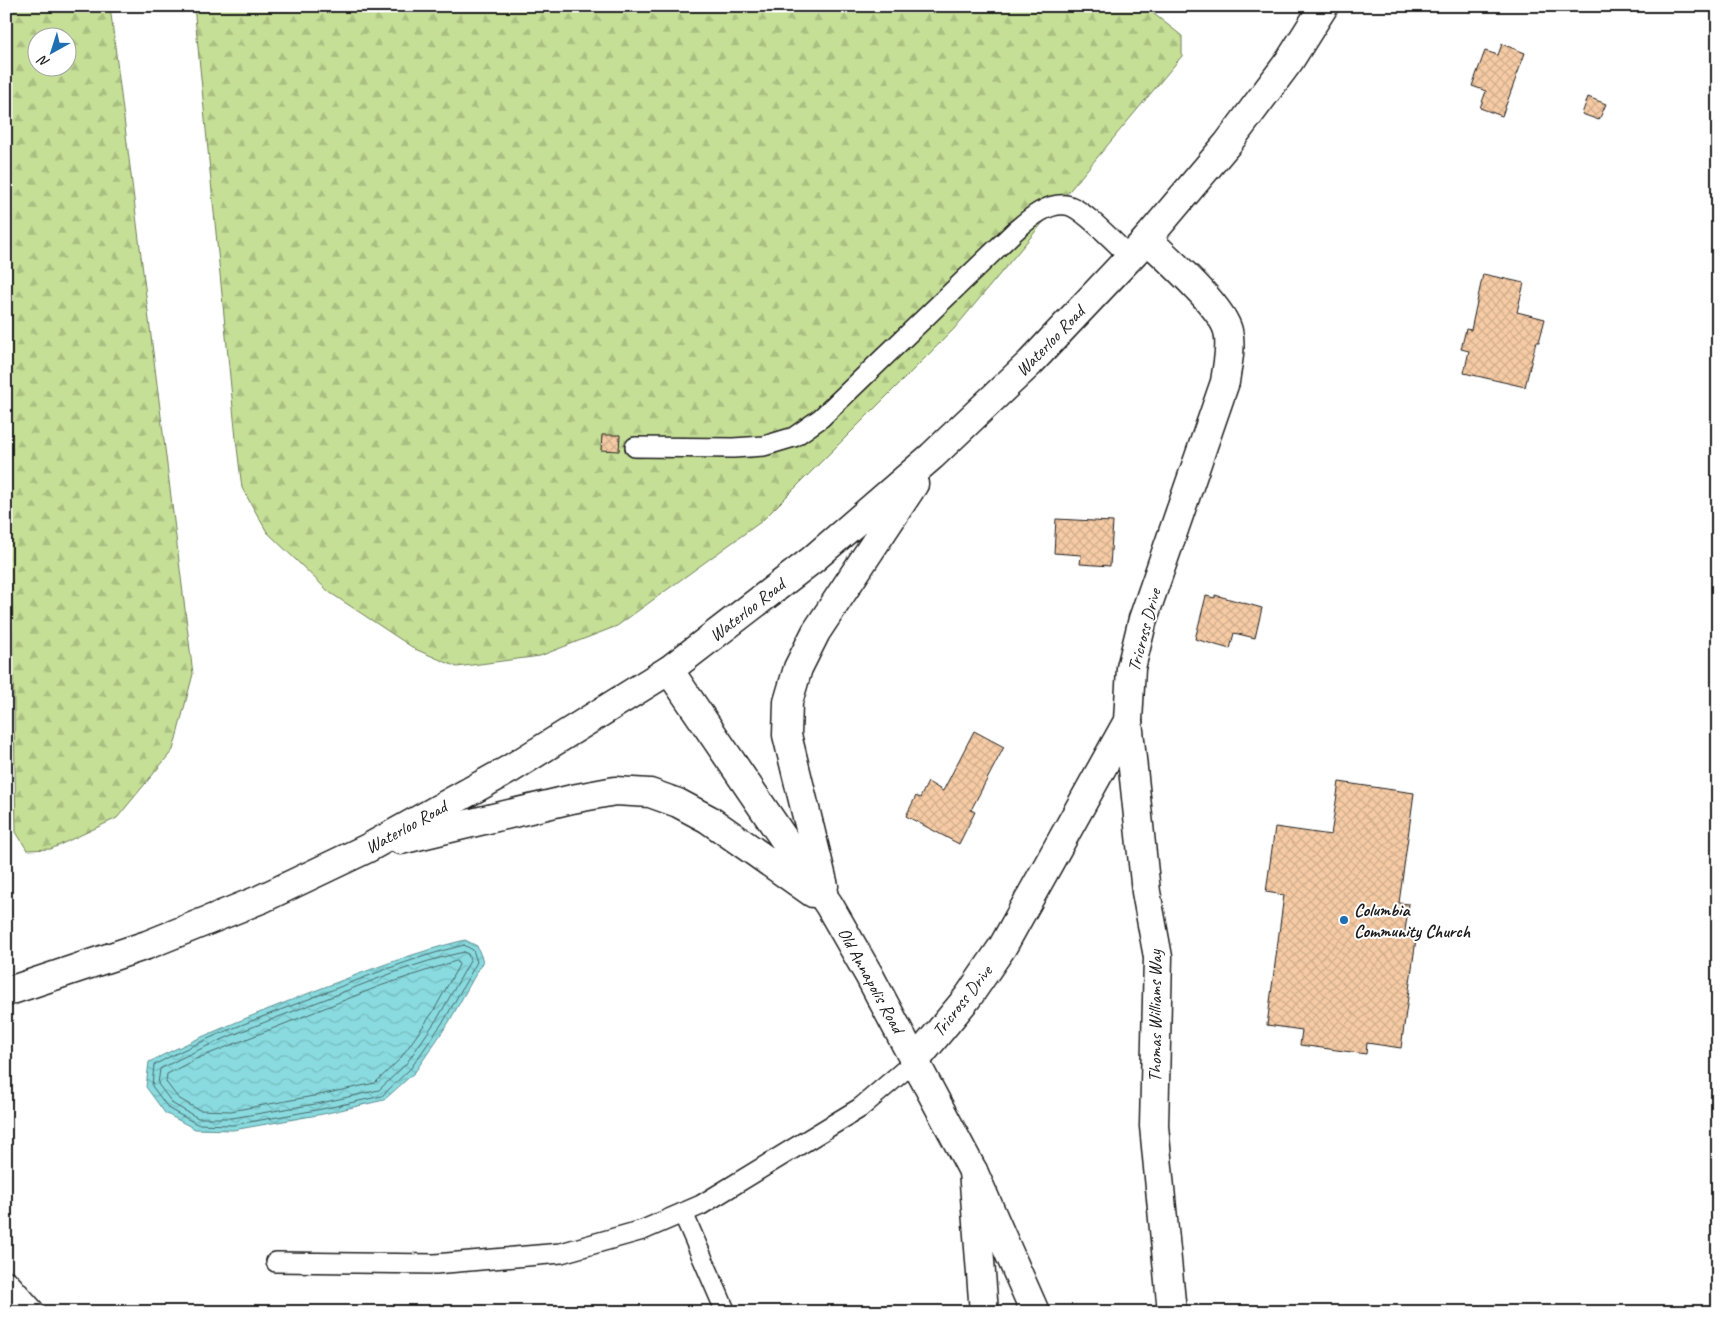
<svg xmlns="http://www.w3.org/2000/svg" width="1724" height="1318" viewBox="0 0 1724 1318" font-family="Caveat,sans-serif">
  <defs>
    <pattern id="forest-firs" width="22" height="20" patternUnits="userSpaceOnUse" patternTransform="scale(1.25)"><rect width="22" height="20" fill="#c5df96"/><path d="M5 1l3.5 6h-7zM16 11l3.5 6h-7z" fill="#a9bf81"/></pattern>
    <pattern id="water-waves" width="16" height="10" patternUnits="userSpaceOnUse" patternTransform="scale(1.25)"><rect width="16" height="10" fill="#89dbdf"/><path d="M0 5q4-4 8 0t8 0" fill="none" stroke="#76bbbf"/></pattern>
    <pattern id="building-cross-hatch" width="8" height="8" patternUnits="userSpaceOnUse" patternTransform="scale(1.25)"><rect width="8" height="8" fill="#f6cba5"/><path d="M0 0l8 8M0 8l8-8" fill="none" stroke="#d2ae8d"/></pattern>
  </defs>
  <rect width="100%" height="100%" fill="#fff"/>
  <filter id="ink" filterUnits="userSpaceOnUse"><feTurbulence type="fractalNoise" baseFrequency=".02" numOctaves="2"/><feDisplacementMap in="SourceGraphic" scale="10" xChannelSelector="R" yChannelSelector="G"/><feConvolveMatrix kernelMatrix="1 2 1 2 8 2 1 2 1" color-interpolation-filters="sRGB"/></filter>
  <g filter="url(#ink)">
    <g fill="url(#forest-firs)" stroke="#707e59" fill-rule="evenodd">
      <path d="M6,6H110L193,674L173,750L117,818L51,849L27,850L16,832L12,597L6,556ZM38,38H68V68H38Z"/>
      <path d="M194,6H1108L1117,9L1149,10L1182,36V56L954,329L762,521L617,626L540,656L457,667L415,649L329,592L267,532L242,488L236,439Z"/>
    </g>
    <path fill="url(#water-waves)" stroke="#5d8f91" d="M465,940L477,946L483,961L449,1022L415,1072L384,1100L323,1114L233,1130L195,1129L165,1113L146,1087L149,1062C204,1034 261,1012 317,990C366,971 415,952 465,940Z"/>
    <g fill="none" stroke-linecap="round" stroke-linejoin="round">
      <g stroke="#48686a" stroke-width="1">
        <path d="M464,945L473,950L477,962L445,1019L411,1068L382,1096L322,1109L233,1125L197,1124L169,1109L152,1086L154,1065C203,1038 257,1019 309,999C360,979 411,958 464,945Z"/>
        <path d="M464,952L468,954L470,961L439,1016L406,1064L379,1090L321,1103L232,1118H198L173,1104L158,1084L160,1069C212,1041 268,1021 323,1000C369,982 416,962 464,952Z"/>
        <path d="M457,961L459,965L433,1012L400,1059L375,1083L319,1095L231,1111L199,1110L178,1098L166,1082L167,1074L196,1059L380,986Z"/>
      </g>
    </g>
    <g fill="url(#building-cross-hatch)" stroke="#1c1c1c">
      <path d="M1502,44L1525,53L1502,116L1480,108L1486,91L1472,86L1485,51L1498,55Z"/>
      <path d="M1588,97L1606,104L1599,120L1582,114Z"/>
      <path d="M1483,274L1524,283L1517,312L1545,319L1539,342H1536L1525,387L1464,373L1469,351L1461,349L1466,329L1471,330Z"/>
      <path d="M602,435H620L619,451L601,450Z"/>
      <path d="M1056,519L1113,522L1110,566L1080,564L1081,555L1054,553Z"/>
      <path d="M1215,595L1262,608L1255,638L1234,633L1230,649L1195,639L1206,596L1215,598Z"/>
      <path d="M974,731L1004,747L971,810L975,812L959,844L906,816L916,796L920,798L928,782L943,791Z"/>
      <path d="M1339,782L1414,793L1399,903L1409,904L1404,937L1416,939L1401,1048L1367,1043L1366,1054L1300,1045L1302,1030L1267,1025L1284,895L1266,892L1275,827L1331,835Z"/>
    </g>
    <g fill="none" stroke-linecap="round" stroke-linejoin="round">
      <g stroke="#1c1c1c" stroke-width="22">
        <g id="service">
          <path d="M635,447L733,448L764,446L794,437L821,418L1015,231C1029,219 1046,203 1066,205C1081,206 1118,246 1130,257"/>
          <path d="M683,1213L725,1310"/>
          <path d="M276,1262L435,1264L561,1253L643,1230L701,1205L860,1108L915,1061"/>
        </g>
      </g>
      <g stroke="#1c1c1c" stroke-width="31">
        <g id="minor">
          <path d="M1128,721L1146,892L1158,957L1154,1126L1172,1312"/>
          <path d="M915,1061L968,997L1003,946L1128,721L1131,668L1143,619L1225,382C1227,366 1232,347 1228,331C1222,306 1167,258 1147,239"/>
        </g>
      </g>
      <g stroke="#1c1c1c" stroke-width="31">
        <g id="secondary">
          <path d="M669,670L829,905L869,975L973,1171L1035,1312"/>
          <path d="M401,840L572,799L615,791L650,793L678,803L708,819L813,893"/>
          <path d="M824,886L787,735L788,702L798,668L816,632L914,484"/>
          <path d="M6,992L147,945L261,899L368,848L510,769L669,670L812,560L932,456L1030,363L1147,239L1228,143L1290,60L1324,6"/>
        </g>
      </g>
      <g stroke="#1c1c1c" stroke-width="31">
        <g id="motorway">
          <path d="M973,1171L984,1312"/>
          <path d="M6,1285L30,1312"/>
        </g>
      </g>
      <use href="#service" stroke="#fff" stroke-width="19"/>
      <use href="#minor" stroke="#fff" stroke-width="28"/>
      <use href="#secondary" stroke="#fff" stroke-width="28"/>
      <use href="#motorway" stroke="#fff" stroke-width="28"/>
    </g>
  </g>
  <circle fill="#1f6fb2" stroke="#fff" stroke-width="2" cx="1344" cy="920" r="5"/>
  <g text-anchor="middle" stroke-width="4" stroke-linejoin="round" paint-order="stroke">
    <g font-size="18" fill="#1c1c1c" stroke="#fff">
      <text transform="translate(1050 341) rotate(-46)" y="6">Waterloo Road</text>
      <text transform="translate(747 610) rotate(-38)" y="6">Waterloo Road</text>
      <text transform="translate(1144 630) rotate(-75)" y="6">Tricross Drive</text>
      <text transform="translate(406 827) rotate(-29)" y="6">Waterloo Road</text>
      <text transform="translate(871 980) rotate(61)" y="6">Old Annapolis Road</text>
      <text transform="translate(962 1001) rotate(-52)" y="6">Tricross Drive</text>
      <text transform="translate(1155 1016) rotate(-90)" y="6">Thomas Williams Way</text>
    </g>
    <g font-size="18" font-weight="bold" fill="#1c1c1c" stroke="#fff" text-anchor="start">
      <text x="1354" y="916">Columbia<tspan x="1354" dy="21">Community Church</tspan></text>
    </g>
  </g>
  <rect width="1724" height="1318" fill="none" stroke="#fff" stroke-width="25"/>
  <rect x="12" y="12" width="1699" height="1293" fill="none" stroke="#1c1c1c" stroke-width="2" filter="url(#ink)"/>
  <g transform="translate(52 52) rotate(219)"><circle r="24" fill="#ffffff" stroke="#a4a4a4"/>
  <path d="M0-4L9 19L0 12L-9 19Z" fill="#1f6fb2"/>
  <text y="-8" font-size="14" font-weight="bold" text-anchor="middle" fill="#1c1c1c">N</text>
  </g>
</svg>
